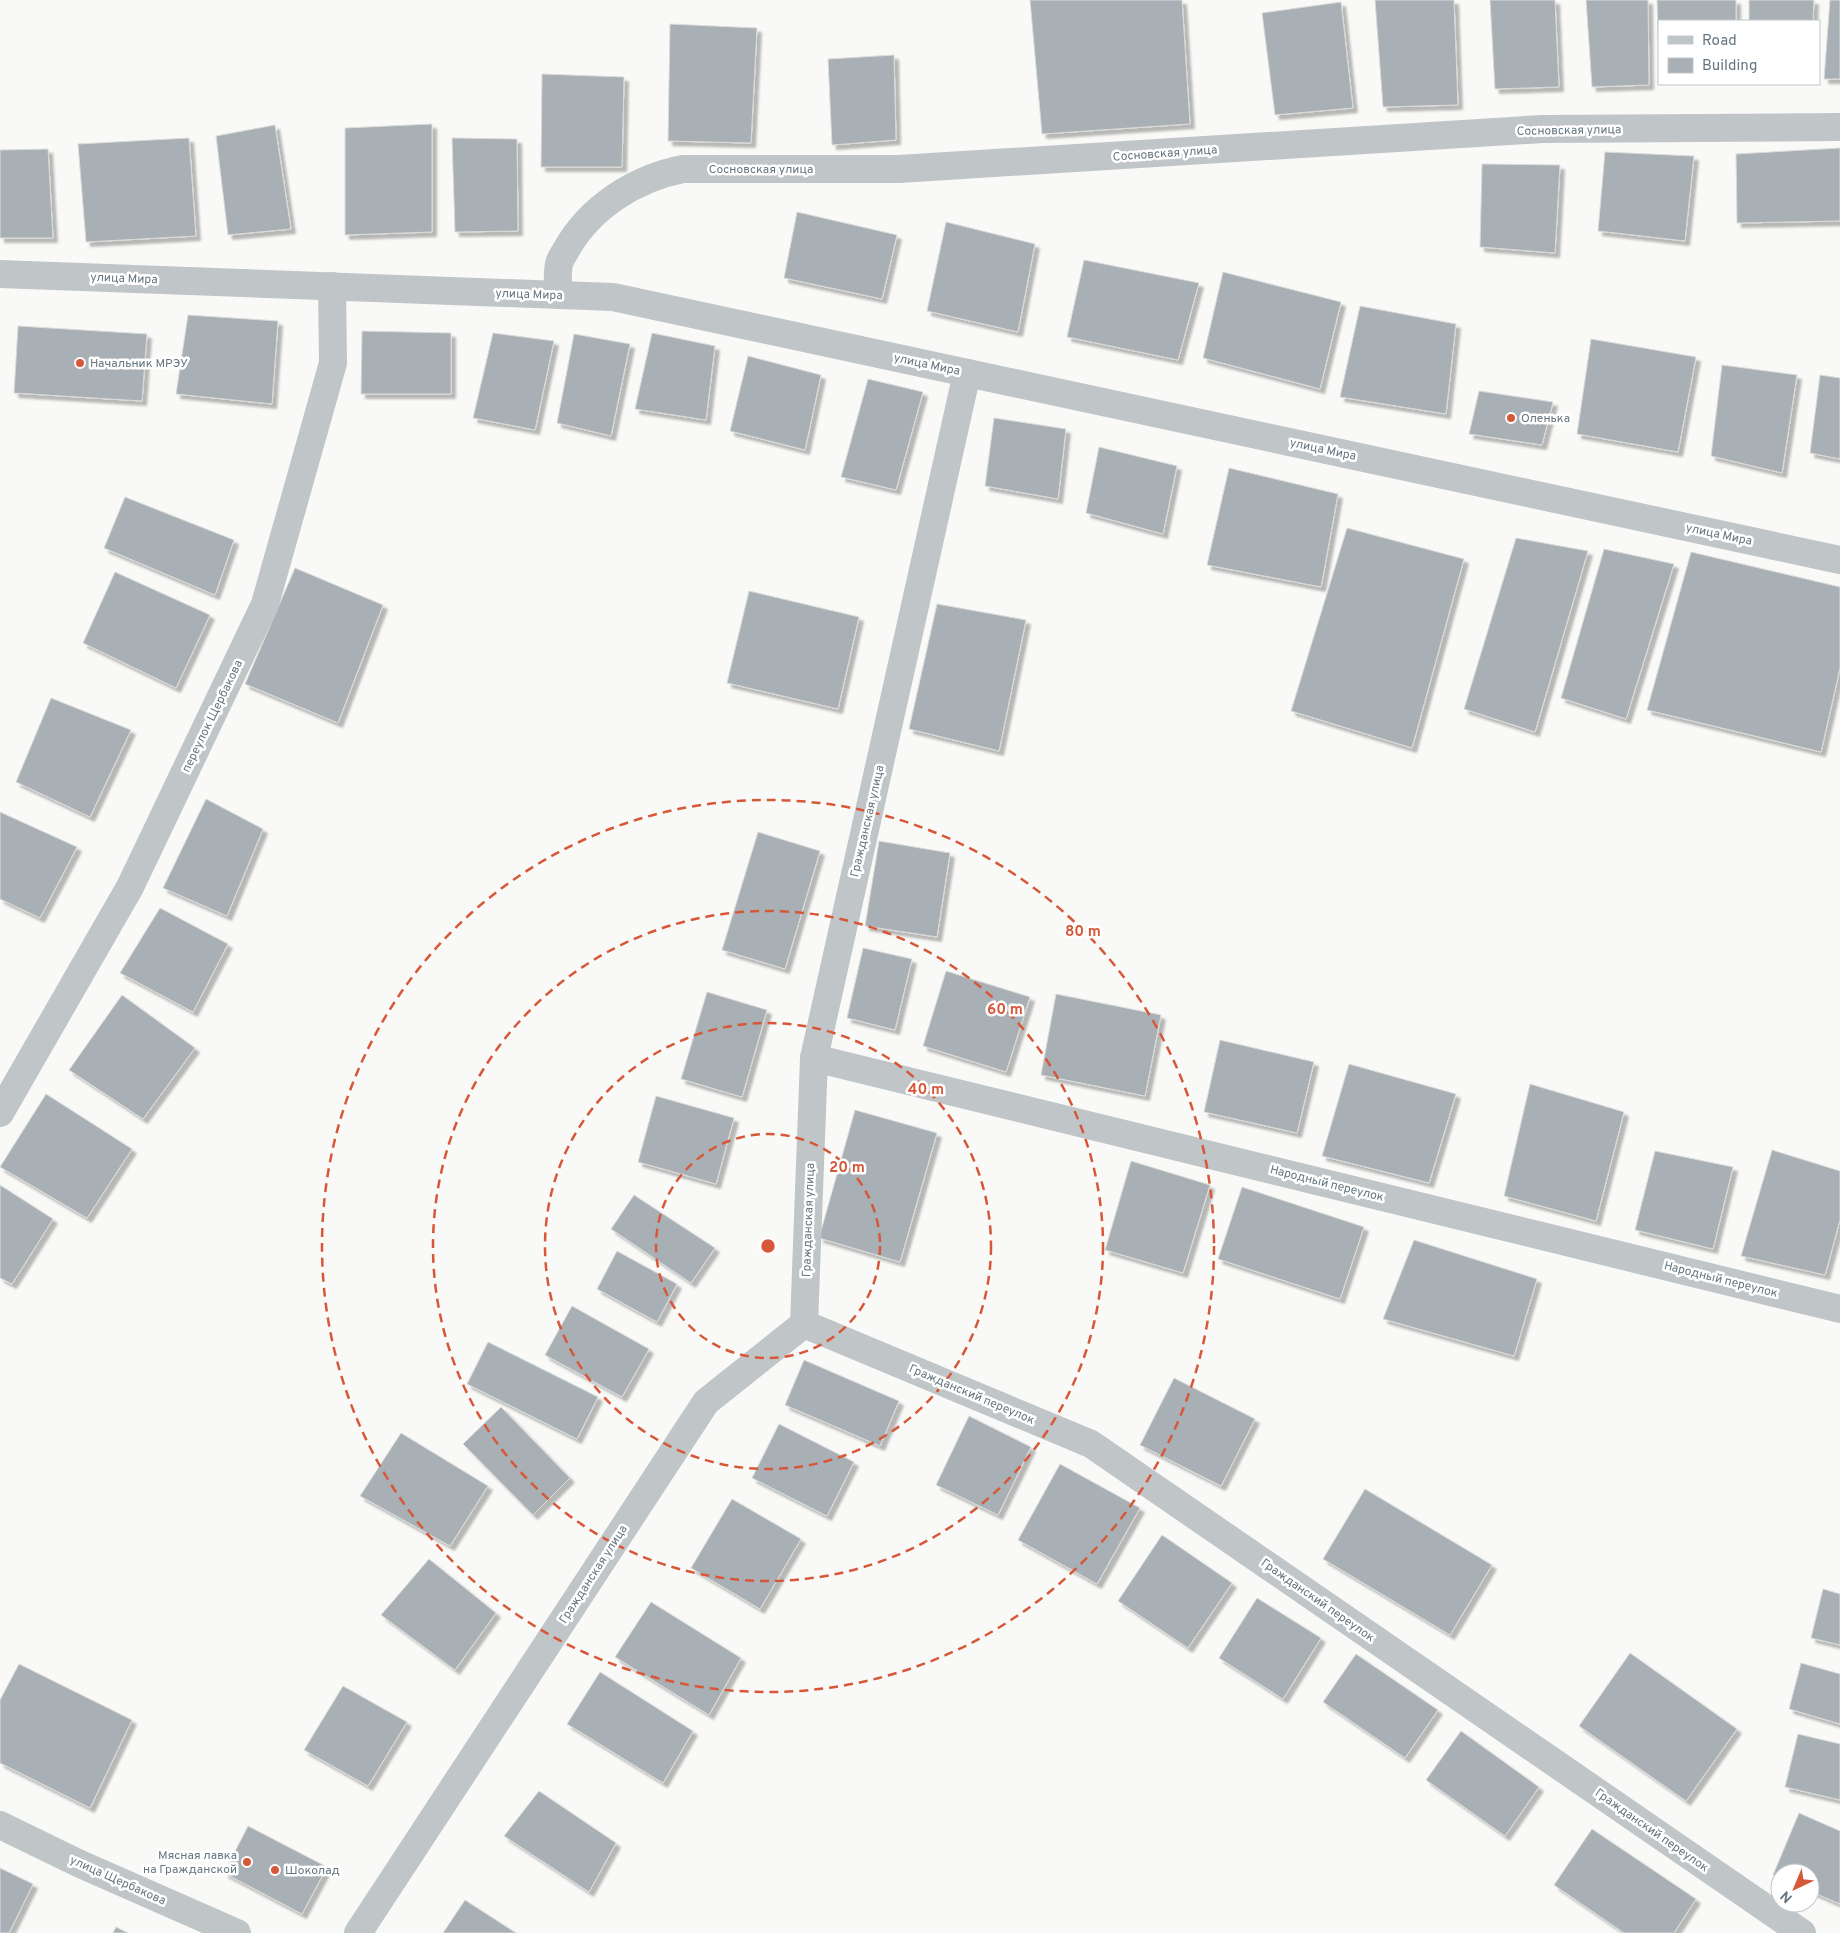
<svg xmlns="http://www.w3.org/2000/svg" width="1840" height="1933" viewBox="0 0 1840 1933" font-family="Overpass,sans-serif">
  <defs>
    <filter id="shadow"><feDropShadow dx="4.5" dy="4.5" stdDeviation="1" flood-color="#0004"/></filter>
  </defs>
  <rect width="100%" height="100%" fill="#f9f9f7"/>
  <g fill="#a8b0b6" stroke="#dbdbd9" filter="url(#shadow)">
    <path d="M1030,0H1182L1190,124L1042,134Z"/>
    <path d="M1375,0H1454L1458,105L1383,107Z"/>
    <path d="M1490,0H1555L1559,87L1495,89Z"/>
    <path d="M1586,0H1648L1649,85L1592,87Z"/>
    <path d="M1657,0H1736V21H1659V72Z"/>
    <path d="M1749,0H1814L1813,21H1749Z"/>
    <path d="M1830,0H1840V79H1824Z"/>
    <path d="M1341,2L1353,108L1275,115L1262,13Z"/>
    <path d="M670,24L757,28L751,143L668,141Z"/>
    <path d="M894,55L896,140L832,145L828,59Z"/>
    <path d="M542,74L624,77L622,167H541Z"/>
    <path d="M432,124V232L345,235V128Z"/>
    <path d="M275,125L291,229L228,235L216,136Z"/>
    <path d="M189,138L196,236L86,242L78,144Z"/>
    <path d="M452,138L517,139L518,231L455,232Z"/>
    <path d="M1840,148V221L1737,223L1736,154Z"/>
    <path d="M48,149L53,238H0V150Z"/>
    <path d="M1605,152L1694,156L1685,241L1598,231Z"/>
    <path d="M1482,164L1560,165L1555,253L1480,247Z"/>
    <path d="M797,212L897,235L882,299L784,278Z"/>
    <path d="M946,222L1035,244L1018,332L927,311Z"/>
    <path d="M1084,260L1199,283L1178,360L1067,337Z"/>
    <path d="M1223,272L1341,302L1320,389L1203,358Z"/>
    <path d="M1360,306L1456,324L1446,414L1340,397Z"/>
    <path d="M188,315L278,321L272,404L176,394Z"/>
    <path d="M18,326L147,334L142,401L14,393Z"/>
    <path d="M362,331L451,333V394H361Z"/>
    <path d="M493,333L554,341L535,430L473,418Z"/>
    <path d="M652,333L715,346L706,420L635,409Z"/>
    <path d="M574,334L630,344L611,436L557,423Z"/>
    <path d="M1591,339L1696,357L1678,452L1577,434Z"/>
    <path d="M748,356L821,375L805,450L730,431Z"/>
    <path d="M1722,365L1797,375L1782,473L1711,456Z"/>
    <path d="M1820,375L1840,378V459L1810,453Z"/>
    <path d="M868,379L923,392L896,490L841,477Z"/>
    <path d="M1479,391L1553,402L1542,445L1469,434Z"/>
    <path d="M994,418L1066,429L1058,499L985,486Z"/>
    <path d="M1099,447L1177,466L1163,534L1086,513Z"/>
    <path d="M1229,468L1338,494L1321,587L1207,565Z"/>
    <path d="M125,497L234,540L215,595L104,548Z"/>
    <path d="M1347,528L1464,559L1412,748L1291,711Z"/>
    <path d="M1516,538L1588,551L1535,732L1464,709Z"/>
    <path d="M1604,549L1674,564L1626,719L1561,698Z"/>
    <path d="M1691,552L1840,587V668L1821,752L1647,710Z"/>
    <path d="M295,568L383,605L338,723L245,684Z"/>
    <path d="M115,572L210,615L176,688L83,643Z"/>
    <path d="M749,591L859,617L838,709L727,683Z"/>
    <path d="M937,604L1026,620L999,751L909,729Z"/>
    <path d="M51,698L131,730L90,817L16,782Z"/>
    <path d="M206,799L263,829L227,916L163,888Z"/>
    <path d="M0,812L77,847L40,918L0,899Z"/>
    <path d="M758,832L820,851L785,969L722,950Z"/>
    <path d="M879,841L950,853L937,937L865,926Z"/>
    <path d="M160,908L228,944L193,1012L120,973Z"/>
    <path d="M863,948L912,959L895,1030L847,1018Z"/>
    <path d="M946,971L1030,997L1006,1072L923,1046Z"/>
    <path d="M707,992L767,1010L742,1097L681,1079Z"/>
    <path d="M1056,994L1161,1015L1145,1096L1041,1075Z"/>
    <path d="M122,995L195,1048L143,1119L69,1070Z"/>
    <path d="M1220,1040L1314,1062L1297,1133L1204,1112Z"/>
    <path d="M1349,1064L1456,1094L1429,1183L1322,1156Z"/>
    <path d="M1530,1084L1624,1112L1596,1221L1504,1196Z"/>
    <path d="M46,1094L132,1149L87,1218L0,1167Z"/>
    <path d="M656,1096L734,1118L716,1184L638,1162Z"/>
    <path d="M855,1110L937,1133L900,1262L819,1238Z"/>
    <path d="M1772,1150L1840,1171V1220L1825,1275L1741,1256Z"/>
    <path d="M1655,1151L1733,1167L1713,1249L1635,1230Z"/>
    <path d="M1131,1161L1210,1185L1183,1273L1105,1250Z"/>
    <path d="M0,1185L53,1219L12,1284L0,1278Z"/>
    <path d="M1242,1187L1364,1227L1340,1299L1218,1259Z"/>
    <path d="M634,1195L715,1248L691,1283L611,1229Z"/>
    <path d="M1414,1240L1537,1279L1514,1356L1383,1319Z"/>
    <path d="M617,1251L677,1284L657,1322L597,1289Z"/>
    <path d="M572,1306L649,1349L622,1397L545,1355Z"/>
    <path d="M488,1342L598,1397L577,1439L467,1384Z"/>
    <path d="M804,1360L899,1401L880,1446L785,1405Z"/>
    <path d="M1174,1378L1255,1419L1221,1486L1140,1445Z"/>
    <path d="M501,1407L570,1478L533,1515L463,1444Z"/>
    <path d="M969,1416L1031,1447L998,1515L936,1485Z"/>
    <path d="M779,1424L854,1462L827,1516L752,1478Z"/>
    <path d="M401,1433L488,1486L450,1546L360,1496Z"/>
    <path d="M1060,1464L1140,1508L1097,1584L1018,1540Z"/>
    <path d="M1365,1489L1492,1565L1450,1635L1323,1559Z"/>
    <path d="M732,1499L801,1539L760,1609L691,1568Z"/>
    <path d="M1162,1535L1232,1583L1188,1648L1118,1601Z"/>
    <path d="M429,1559L496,1613L455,1670L381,1615Z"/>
    <path d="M1823,1589L1840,1594V1645L1811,1638Z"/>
    <path d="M1257,1598L1321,1638L1283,1699L1219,1658Z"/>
    <path d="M651,1602L741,1658L709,1715L615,1657Z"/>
    <path d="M1630,1653L1737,1729L1686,1801L1579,1726Z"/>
    <path d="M1356,1654L1438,1710L1405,1758L1323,1702Z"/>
    <path d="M1801,1663L1840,1674V1724L1789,1709Z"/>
    <path d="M19,1664L132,1720L90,1808L0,1763V1700Z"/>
    <path d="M600,1672L693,1731L663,1783L567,1724Z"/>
    <path d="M343,1686L407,1722L368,1786L304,1750Z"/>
    <path d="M1461,1731L1539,1787L1505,1836L1426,1780Z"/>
    <path d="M1798,1734L1840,1744V1800L1785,1787Z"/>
    <path d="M539,1791L616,1843L589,1892L504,1836Z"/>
    <path d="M1799,1813L1840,1831V1904L1810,1891V1873H1780V1878L1773,1875Z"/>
    <path d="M248,1826L327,1867L302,1914L224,1873Z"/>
    <path d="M1592,1829L1696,1899L1674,1933H1624L1554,1885Z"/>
    <path d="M0,1868L33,1884L9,1933H0Z"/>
    <path d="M465,1900L516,1933H443Z"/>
    <path d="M116,1927L128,1933H113Z"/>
  </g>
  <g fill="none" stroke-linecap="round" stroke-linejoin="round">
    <g stroke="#c0c5c8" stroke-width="28">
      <path d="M0,274L613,297L1840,560"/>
      <path d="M558,295C558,285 557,273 559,264C560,259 564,254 566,250C590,207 636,178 683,169H899L1542,129L1840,127"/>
      <path d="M814,1058L1840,1309"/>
      <path d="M0,1113L130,887L265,604L333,363L332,286"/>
      <path d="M804,1324L1091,1444L1802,1933"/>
      <path d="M0,1825L78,1863L237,1933"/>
      <path d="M358,1933L706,1402L804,1324L814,1058L967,373"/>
    </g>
  </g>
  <g fill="none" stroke="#d75839" stroke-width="2.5" stroke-dasharray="9 6">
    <circle cx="768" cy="1246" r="112"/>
    <circle cx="768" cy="1246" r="223"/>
    <circle cx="768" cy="1246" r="335"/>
    <circle cx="768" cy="1246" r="446"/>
  </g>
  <g fill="#d75839" stroke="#fff" stroke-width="2">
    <circle cx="80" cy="363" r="5"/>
    <circle cx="1511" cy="418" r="5"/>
    <circle cx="247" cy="1862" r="5"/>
    <circle cx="275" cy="1870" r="5"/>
  </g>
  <g text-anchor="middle" stroke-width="5" stroke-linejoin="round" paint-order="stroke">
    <g font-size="12" fill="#667680" stroke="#fff">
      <text transform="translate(1569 130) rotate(-1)" y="4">Сосновская улица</text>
      <text transform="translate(1165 153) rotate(-4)" y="4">Сосновская улица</text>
      <text x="761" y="173">Сосновская улица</text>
      <text transform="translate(124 278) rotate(2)" y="4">улица Мира</text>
      <text transform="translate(529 294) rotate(2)" y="4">улица Мира</text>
      <text transform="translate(927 364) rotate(12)" y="4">улица Мира</text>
      <text transform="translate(1323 449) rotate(12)" y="4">улица Мира</text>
      <text transform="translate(1719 534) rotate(12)" y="4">улица Мира</text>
      <text transform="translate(212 716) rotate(-64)" y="4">переулок Щербакова</text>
      <text transform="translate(867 821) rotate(-77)" y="4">Гражданская улица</text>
      <text transform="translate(1327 1183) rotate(14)" y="4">Народный переулок</text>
      <text transform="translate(808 1220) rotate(-88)" y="4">Гражданская улица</text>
      <text transform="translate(1721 1279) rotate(14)" y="4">Народный переулок</text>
      <text transform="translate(972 1394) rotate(23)" y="4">Гражданский переулок</text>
      <text transform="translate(593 1574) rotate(-57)" y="4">Гражданская улица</text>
      <text transform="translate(1318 1600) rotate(35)" y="4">Гражданский переулок</text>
      <text transform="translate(1652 1830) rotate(35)" y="4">Гражданский переулок</text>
      <text transform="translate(118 1880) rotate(24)" y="4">улица Щербакова</text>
    </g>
    <g font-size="12" fill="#667680" stroke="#fff" text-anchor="start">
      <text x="90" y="367">Начальник МРЭУ</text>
      <text x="1521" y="422">Оленька</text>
      <text x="237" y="1859" text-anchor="end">Мясная лавка<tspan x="237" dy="14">на Гражданской</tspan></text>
      <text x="285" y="1874">Шоколад</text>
    </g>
  </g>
  <circle cx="768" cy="1246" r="8" fill="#d75839" stroke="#fff" stroke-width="2.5"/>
  <g font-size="15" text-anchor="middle" font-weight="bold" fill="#d75839" stroke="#fff" stroke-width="5" stroke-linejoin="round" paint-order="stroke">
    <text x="1083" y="936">80 m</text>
    <text x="1005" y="1014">60 m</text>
    <text x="926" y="1094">40 m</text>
    <text x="847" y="1172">20 m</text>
  </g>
  <rect x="1658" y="20" width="162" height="65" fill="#ffffff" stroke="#c2c8cc"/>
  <rect x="1668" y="36" width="25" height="8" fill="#c0c5c8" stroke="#c2c8cc"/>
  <text x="1702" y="45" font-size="15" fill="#667680">Road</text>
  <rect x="1668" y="58" width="25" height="15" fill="#a8b0b6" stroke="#c2c8cc"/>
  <text x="1702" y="70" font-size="15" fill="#667680">Building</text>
  <g transform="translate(1795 1888) rotate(224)"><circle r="24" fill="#ffffff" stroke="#c2c8cc"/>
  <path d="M0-4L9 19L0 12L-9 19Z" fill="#d75839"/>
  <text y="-8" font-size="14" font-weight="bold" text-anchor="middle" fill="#667680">N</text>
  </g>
</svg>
